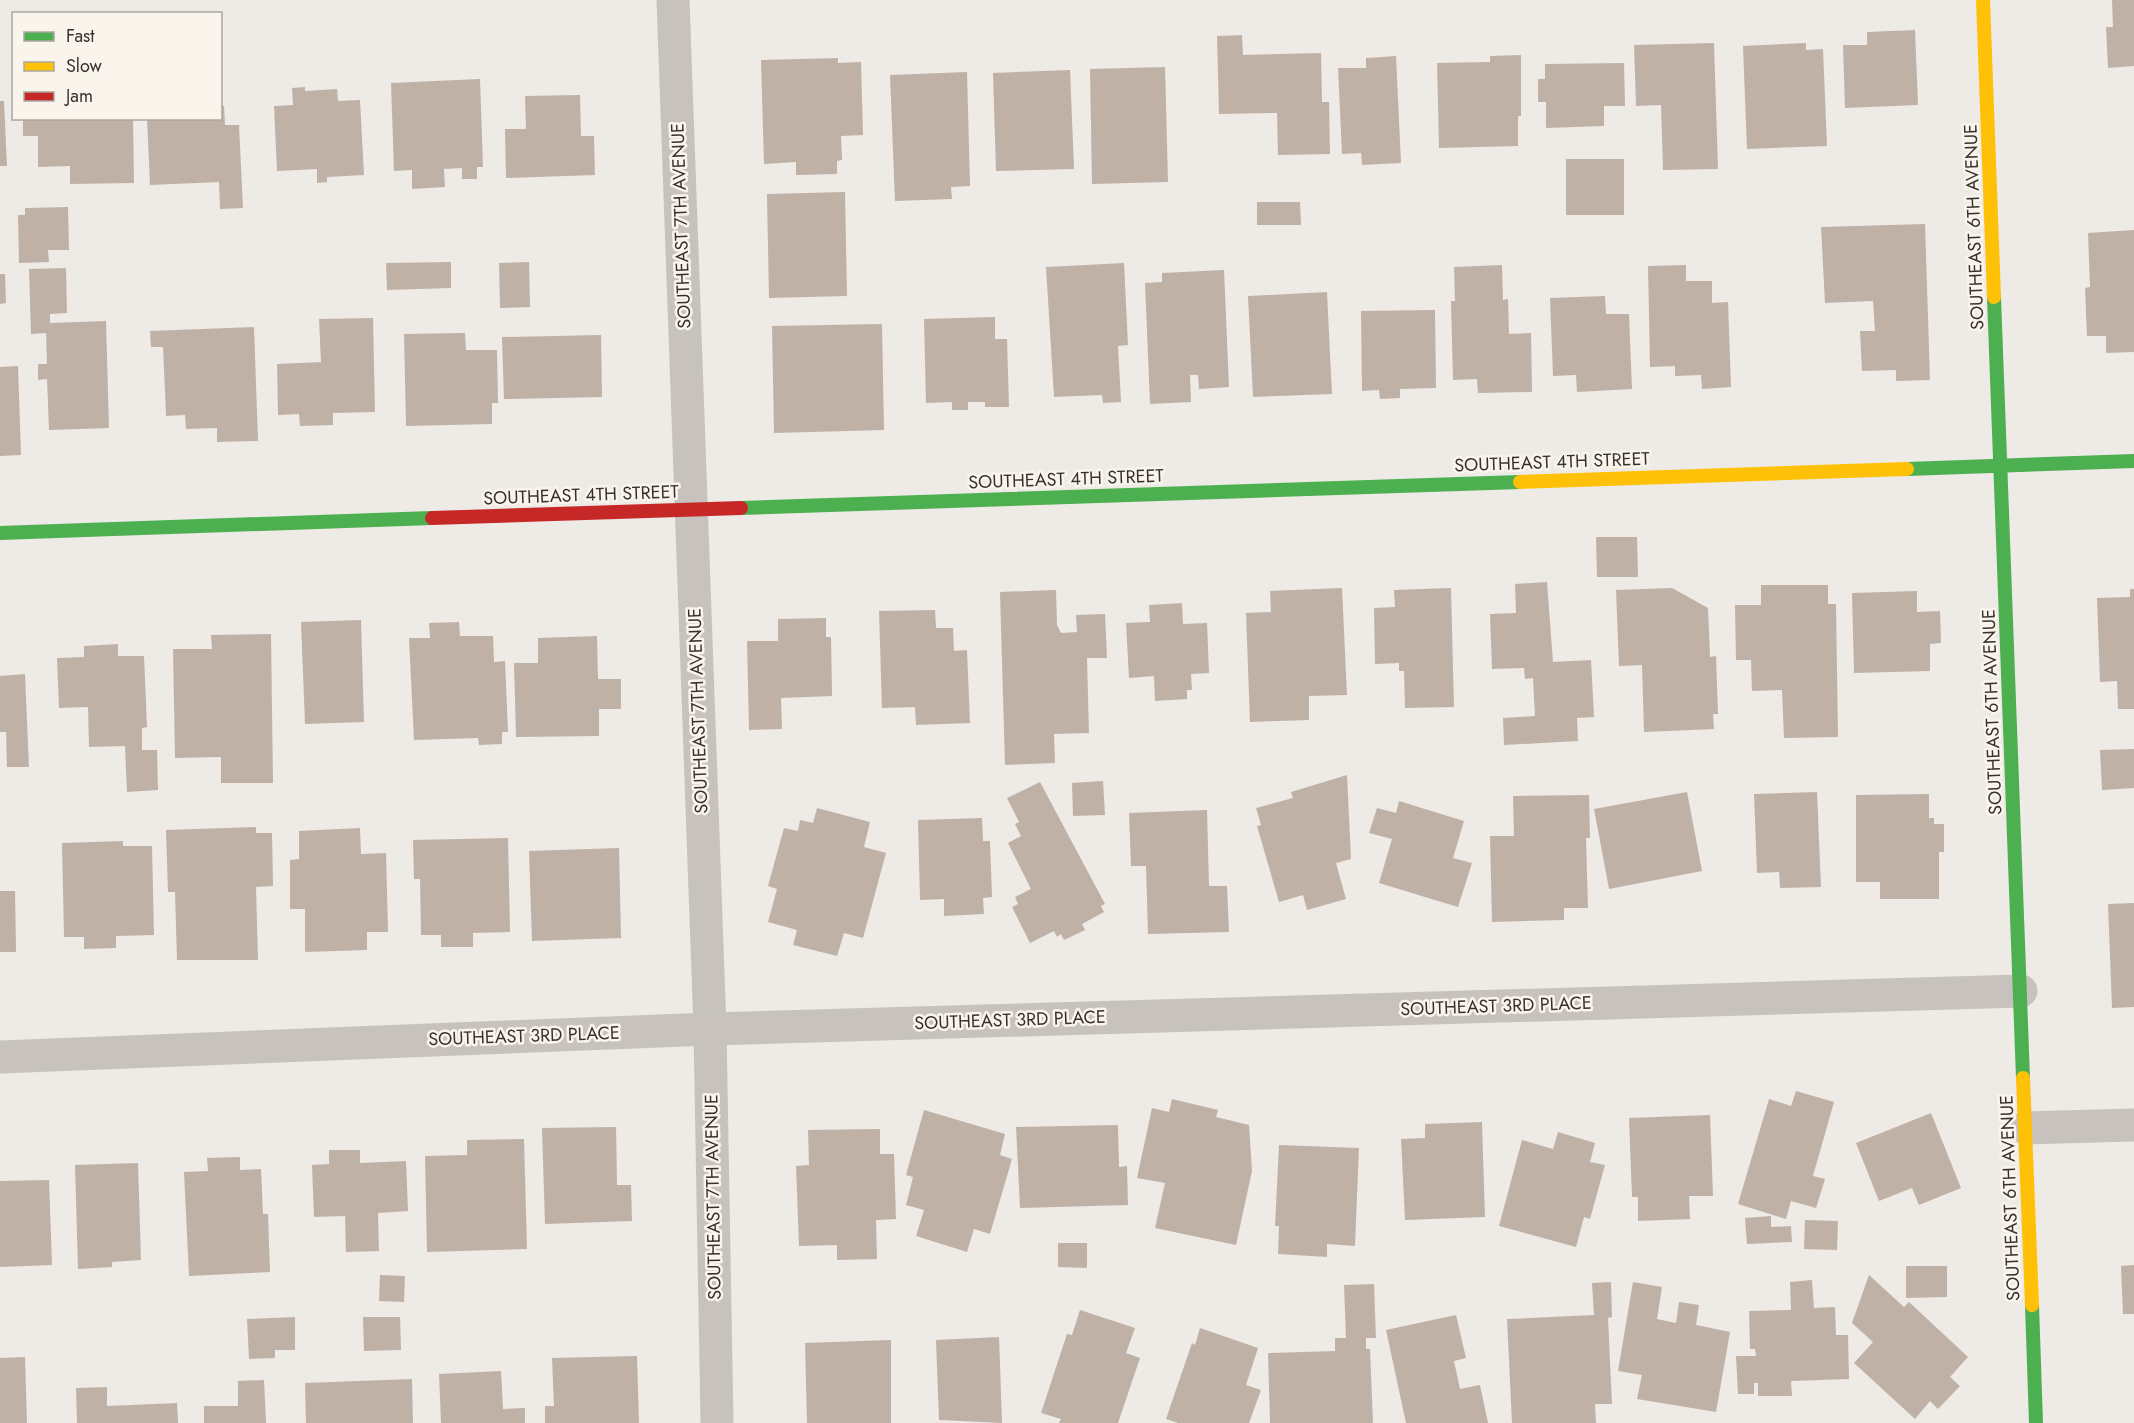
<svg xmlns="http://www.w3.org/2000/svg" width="2134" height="1423" viewBox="0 0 2134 1423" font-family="Jost,sans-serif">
  <rect width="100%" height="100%" fill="#eeeae5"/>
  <g fill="#c0b1a7">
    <path d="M2112,0H2134V66L2108,68L2106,27H2113Z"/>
    <path d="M1915,30L1918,105L1845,108L1843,45H1867V32Z"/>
    <path d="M1242,35L1243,55L1321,53L1322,102H1329L1330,154L1278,155L1277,113L1219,114L1217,36Z"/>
    <path d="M1714,43L1718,169L1663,170L1661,105L1636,106L1634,45Z"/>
    <path d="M1806,43V50L1823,49L1827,146L1747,149L1743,46Z"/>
    <path d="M1521,55V116H1518V146L1439,148L1437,63L1490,62V56Z"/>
    <path d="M1396,56L1401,163L1362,165L1361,153L1342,154L1338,68H1366V58Z"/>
    <path d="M838,58V63L861,62L863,135L841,136L842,160L837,161V174L796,175V162L764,164L761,60Z"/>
    <path d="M1624,63L1625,106H1604V126L1546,128V102H1538V79H1545V64Z"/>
    <path d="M1165,67L1168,182L1092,184L1090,69Z"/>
    <path d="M1070,70L1074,169L996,171L993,73Z"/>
    <path d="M967,72L970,186L951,187L952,199L895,201L890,75Z"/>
    <path d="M480,79L483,167H477V179H462V168L444,169L445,187L412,189V170L394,171L391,83Z"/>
    <path d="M305,87V91L337,89L338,101L360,100L364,175L327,177V182L317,183V169L277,171L274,106L293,105L292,88Z"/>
    <path d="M580,95L581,136H594L595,175L506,178L505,129H526L525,96Z"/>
    <path d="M0,101H4L7,166H0Z"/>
    <path d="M220,106H224L225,125H239L243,208L220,209L219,182L150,185L147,118H220Z"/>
    <path d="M23,118H133L134,183L70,184V166L38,167V136H23Z"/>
    <rect x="1566" y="159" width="58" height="56"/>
    <path d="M845,192L847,296L769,298L767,194Z"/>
    <path d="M1257,202H1300L1301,225H1257Z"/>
    <path d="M68,207L69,250H48L49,262L19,263L18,215H25V208Z"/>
    <path d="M1925,224L1930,380L1896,381V370L1862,371L1860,331H1875L1873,301L1825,303L1821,227Z"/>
    <path d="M2134,230V352L2106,353V336H2087L2085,288L2090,287L2088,233Z"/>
    <path d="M451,262V288L387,290L386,263Z"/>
    <path d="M529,262L530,307L500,308L499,263Z"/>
    <path d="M1124,263L1128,345L1118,346L1121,402L1103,403L1102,395L1054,397L1046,267Z"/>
    <path d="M1502,265L1503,300L1508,299L1509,334L1531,333L1532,392L1478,393L1477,379L1453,380L1451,301H1455L1454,267Z"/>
    <path d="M1686,265V281H1712V303L1728,302L1731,387L1702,389L1701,375L1675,376V366L1650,367L1648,266Z"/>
    <path d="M66,268L67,313L50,314V323L106,321L109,428L49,430L47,379L38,380V364H47L46,333L31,334L29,269Z"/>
    <path d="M1224,270L1229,387L1199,389L1198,375H1190L1191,402L1150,404L1145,283L1162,282V273Z"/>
    <path d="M0,274H5L6,303L0,304Z"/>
    <path d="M1327,292L1332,394L1253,397L1248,296Z"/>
    <path d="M1605,296L1606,314H1629L1632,389L1577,392L1576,375L1553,376L1550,298Z"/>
    <path d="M1435,310L1436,388L1400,389V398L1380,399L1379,390L1362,391L1361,311Z"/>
    <path d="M995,317V339H1007L1009,407H985V402H968V410H952V402L926,403L924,319Z"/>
    <path d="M373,318L375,412L333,413V425L300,426L299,414L278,415L277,364L321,362L319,319Z"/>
    <path d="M882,324L884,430L774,433L772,326Z"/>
    <path d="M254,327L258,441L217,442V428L186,429L185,415L166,416L163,347H151L150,331Z"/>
    <path d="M465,333L466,350H497L498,403H492V424L406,426L404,334Z"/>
    <path d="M601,335L602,397L504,399L502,337Z"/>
    <path d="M18,366L21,455L0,456V367Z"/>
    <path d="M1596,537H1637L1638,577H1597Z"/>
    <path d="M1547,582L1553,662L1591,660L1594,717L1577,718L1578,741L1504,745L1503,718L1535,716L1533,678L1525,679L1524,668L1492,669L1490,614L1516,613L1515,584Z"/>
    <path d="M1761,585H1828V604H1836L1838,737L1784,738L1782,690L1752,691L1751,660H1736L1735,605H1761Z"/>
    <path d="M1342,588L1347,695L1309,696V720L1250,722L1246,613L1271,612L1270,591Z"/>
    <path d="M1451,588L1454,707L1405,708L1404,671H1399V663L1375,664L1374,608L1395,607L1394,590Z"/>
    <path d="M1672,588L1708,608L1710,657L1716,656L1718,714H1713L1714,729L1644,732L1642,665L1619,666L1616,590Z"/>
    <path d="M2130,589H2134V709H2118L2117,681L2100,682L2097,598L2130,597Z"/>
    <path d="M1056,590L1057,625L1061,633L1077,632L1076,615L1105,614L1107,658H1087L1089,733L1054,734L1055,763L1005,765L1000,592Z"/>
    <path d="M1917,591V612L1940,611L1941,643L1930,644V671L1854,673L1852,593Z"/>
    <path d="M1182,603L1183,624L1207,623L1209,673L1191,674L1192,690H1187V699L1155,701L1154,676L1129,678L1126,623L1150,622L1149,605Z"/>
    <path d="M935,610L936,628H953L954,651L967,650L970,723L916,725L915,707L882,708L879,611Z"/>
    <path d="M826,618V637H831L832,696L781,698L782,729L749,730L747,641H778V619Z"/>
    <path d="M361,620L364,722L305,724L301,622Z"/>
    <path d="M459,622L460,636H493L494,662L505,661L508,732H502V744L479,745L478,738L414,740L409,638H430L429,623Z"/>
    <path d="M271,634L273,783H221V757L175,758L173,649H212L211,635Z"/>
    <path d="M597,636L598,679H621V709H599V736L516,737L514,663H538V638Z"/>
    <path d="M118,644V656H144L147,727L142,728V750H157L158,790L127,792L125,746L89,747L88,707L59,708L57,658L84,657V646Z"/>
    <path d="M25,674L29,767H7L6,732H0V676Z"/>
    <path d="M2134,749V788L2102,790L2100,750Z"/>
    <path d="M1347,775L1351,859L1336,863L1346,899L1307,910L1303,895L1279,902L1257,826L1261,825L1256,808L1293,798L1291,792Z"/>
    <path d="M1103,781L1105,815L1073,816L1072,783Z"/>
    <path d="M1040,782L1105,904L1101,906L1104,912L1082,924L1085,930L1064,940L1061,934L1057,937L1054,931L1030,943L1012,907L1018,904L1015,897L1031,889L1008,843L1021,836L1015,824L1019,822L1007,798Z"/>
    <path d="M1687,792L1702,871L1609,889L1594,809Z"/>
    <path d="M1817,792L1821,887L1780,888L1779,872L1757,873L1754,794Z"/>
    <path d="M1929,794V818H1934V824H1944V852H1939V899H1880V882H1856V795Z"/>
    <path d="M1589,795L1590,838H1586L1588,908H1564V920L1492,922L1490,836H1514L1513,796Z"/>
    <path d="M1399,801L1464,821L1453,858L1472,863L1458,907L1379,883L1392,839L1369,833L1377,808L1396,813Z"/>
    <path d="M817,808L870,822L864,847L886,853L863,938L844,933L837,956L793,945L797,930L768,922L777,889L768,886L784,828L798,831L800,820L813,823Z"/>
    <path d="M1207,810L1209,886H1227L1229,932L1148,934L1146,866H1131L1129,813Z"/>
    <path d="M982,818L983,841H990L992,897L983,898L984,914L944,916V899L920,900L918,820Z"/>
    <path d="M256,827V833H272L273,886L256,887L258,960H177L175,892H168L166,830Z"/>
    <path d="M360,828L361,854L386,853L388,932H367V950L305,952V909H290V860L299,859V831Z"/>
    <path d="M508,838L510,932L473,933V947H441V935H421L420,879H414L413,840Z"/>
    <path d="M123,841V846H152L154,935L116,936V948L84,949V937H64L62,843Z"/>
    <path d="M619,848L621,938L532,941L529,851Z"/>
    <path d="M0,891H15L16,952H0Z"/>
    <path d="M2134,903V1007L2112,1008L2108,904Z"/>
    <path d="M1796,1091L1834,1102L1813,1176L1825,1179L1816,1208L1791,1201L1786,1219L1738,1204L1769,1099L1791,1106Z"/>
    <path d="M1172,1099L1218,1110L1216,1117L1249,1125L1252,1171L1236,1245L1155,1228L1165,1183L1137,1178L1152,1108L1169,1112Z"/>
    <path d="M924,1110L1005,1134L1000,1155L1012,1159L990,1234L974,1229L967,1252L916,1236L924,1210L906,1205L913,1177L906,1175Z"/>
    <path d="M1931,1113L1961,1188L1919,1205L1912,1188L1879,1201L1856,1143Z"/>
    <path d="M1710,1115L1713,1196H1689L1690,1219L1638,1221V1197H1632L1629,1118Z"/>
    <path d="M1482,1122L1485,1217L1405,1220L1401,1139L1425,1138V1124Z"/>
    <path d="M1118,1125L1119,1167L1127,1166L1128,1205L1020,1208L1016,1127Z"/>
    <path d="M616,1127L617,1185H631L632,1221L545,1224L542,1128Z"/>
    <path d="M880,1129V1154H894L896,1219L876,1220L877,1259L837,1260V1245L799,1246L796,1166L809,1165L808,1130Z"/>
    <path d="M1558,1132L1595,1143L1590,1162L1605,1165L1590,1219L1584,1217L1576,1247L1499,1226L1522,1140L1553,1149Z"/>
    <path d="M524,1139L527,1249L427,1252L425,1156L467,1155V1140Z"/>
    <path d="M1279,1145L1359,1148L1355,1246L1327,1244V1257L1278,1254L1279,1226H1275Z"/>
    <path d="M329,1150H360V1163L406,1161L408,1211L378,1213L379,1251L346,1252L345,1216L314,1217L312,1165L329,1164Z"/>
    <path d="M240,1157V1170L261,1169L263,1214H268L270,1272L189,1276L184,1172L208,1171L207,1158Z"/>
    <path d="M138,1163L141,1260L112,1262V1267L78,1269L75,1165Z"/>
    <path d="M49,1180L52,1265L0,1267V1181Z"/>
    <path d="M1771,1216V1227L1791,1226L1792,1242L1747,1244L1745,1218Z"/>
    <path d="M1805,1220L1838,1221L1837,1250L1804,1249Z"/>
    <path d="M1058,1243H1087V1268L1058,1267Z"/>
    <path d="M2134,1265V1314H2123L2121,1266Z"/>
    <path d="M1906,1266H1947V1297L1906,1298Z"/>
    <path d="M380,1275L405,1276L404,1302L379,1301Z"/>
    <path d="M1869,1275L1904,1307L1909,1302L1968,1357L1950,1377L1960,1386L1938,1409L1930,1401L1915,1419L1854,1363L1873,1342L1852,1323Z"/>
    <path d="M1812,1280L1814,1308L1835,1307L1836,1335H1848L1849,1379L1791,1381L1792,1396H1758V1383H1754V1394H1738L1736,1356H1756L1755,1349H1750L1749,1311L1791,1310L1790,1282Z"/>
    <path d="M1611,1282L1612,1317L1608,1318L1612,1404H1595L1596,1423H1512L1507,1319L1594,1315L1592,1283Z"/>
    <path d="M1633,1282L1662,1287L1657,1319L1676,1323L1679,1302L1699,1305L1696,1325L1730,1332L1716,1412L1637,1399L1642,1375L1618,1371Z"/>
    <path d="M1374,1284L1376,1338H1366V1349H1370L1373,1423H1270L1268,1353L1335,1351V1338H1346L1344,1285Z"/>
    <path d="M1080,1310L1135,1328L1126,1353L1140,1358L1118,1423H1059L1061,1419L1041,1413L1067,1334L1072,1335Z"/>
    <path d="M1456,1315L1466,1358L1454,1361L1460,1389L1480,1385L1488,1423H1406L1386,1330Z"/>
    <path d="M295,1317V1350H275V1358L249,1359L247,1319Z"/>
    <path d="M363,1317H400L401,1350L364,1351Z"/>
    <path d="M1200,1328L1258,1348L1246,1385L1261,1390L1249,1423H1178L1166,1419L1192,1343L1195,1345Z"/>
    <path d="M999,1337L1002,1423L939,1420L936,1340Z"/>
    <path d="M891,1340V1423H807L805,1343Z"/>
    <path d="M637,1356L639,1423H545V1406H554L552,1358Z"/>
    <path d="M25,1357L27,1423H0V1358Z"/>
    <path d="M501,1371L503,1409L525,1408V1423H441L439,1374Z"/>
    <path d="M412,1379L413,1423H306L305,1383Z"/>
    <path d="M264,1380L266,1423H204V1406H238V1381Z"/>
    <path d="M107,1387V1406L177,1403L178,1423H77L76,1388Z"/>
  </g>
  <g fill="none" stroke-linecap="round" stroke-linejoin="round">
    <g stroke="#c7c2bd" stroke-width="33">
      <path d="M673,0L710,1029L717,1423"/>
      <path d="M0,1057L710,1029L2021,991"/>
      <path d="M2026,1128L2134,1125"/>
    </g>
    <g stroke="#4caf50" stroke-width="14">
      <path d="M1994,297L2023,1078"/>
      <path d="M1907,469L2134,461"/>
      <path d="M741,508L1520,482"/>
      <path d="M0,533L432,518"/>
      <path d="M2032,1305L2036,1423"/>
    </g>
    <g stroke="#ffc107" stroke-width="14">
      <path d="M1983,0L1994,297"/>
      <path d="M1520,482L1907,469"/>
      <path d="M2023,1078L2032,1305"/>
    </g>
    <path stroke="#c62828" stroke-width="14" d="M432,518L741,508"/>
  </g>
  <g text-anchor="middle" stroke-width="5" stroke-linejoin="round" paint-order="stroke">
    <g font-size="18" fill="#38302b" stroke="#f9f5ed">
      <text transform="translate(681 226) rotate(-92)" y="6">SOUTHEAST 7TH AVENUE</text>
      <text transform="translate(1974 227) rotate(-92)" y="6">SOUTHEAST 6TH AVENUE</text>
      <text transform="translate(1552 462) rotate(-2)" y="6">SOUTHEAST 4TH STREET</text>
      <text transform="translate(1066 479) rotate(-2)" y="6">SOUTHEAST 4TH STREET</text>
      <text transform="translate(581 495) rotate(-2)" y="6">SOUTHEAST 4TH STREET</text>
      <text transform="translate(698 711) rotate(-92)" y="6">SOUTHEAST 7TH AVENUE</text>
      <text transform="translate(1992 712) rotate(-92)" y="6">SOUTHEAST 6TH AVENUE</text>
      <text transform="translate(1496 1006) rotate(-2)" y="6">SOUTHEAST 3RD PLACE</text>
      <text transform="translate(1010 1020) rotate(-2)" y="6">SOUTHEAST 3RD PLACE</text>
      <text transform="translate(524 1036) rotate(-2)" y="6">SOUTHEAST 3RD PLACE</text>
      <text transform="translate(713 1197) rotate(-91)" y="6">SOUTHEAST 7TH AVENUE</text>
      <text transform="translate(2010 1198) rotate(-92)" y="6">SOUTHEAST 6TH AVENUE</text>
    </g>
  </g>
  <rect x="12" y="12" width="210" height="108" fill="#f9f5ed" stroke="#aca69f" stroke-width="1.5"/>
  <rect x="24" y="32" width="30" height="9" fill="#4caf50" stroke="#aca69f" stroke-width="1.5"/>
  <text x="66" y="42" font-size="18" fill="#38302b">Fast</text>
  <rect x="24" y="62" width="30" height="9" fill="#ffc107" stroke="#aca69f" stroke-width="1.5"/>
  <text x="66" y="72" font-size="18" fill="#38302b">Slow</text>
  <rect x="24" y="92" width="30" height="9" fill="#c62828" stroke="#aca69f" stroke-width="1.5"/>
  <text x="66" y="102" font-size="18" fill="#38302b">Jam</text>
</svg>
